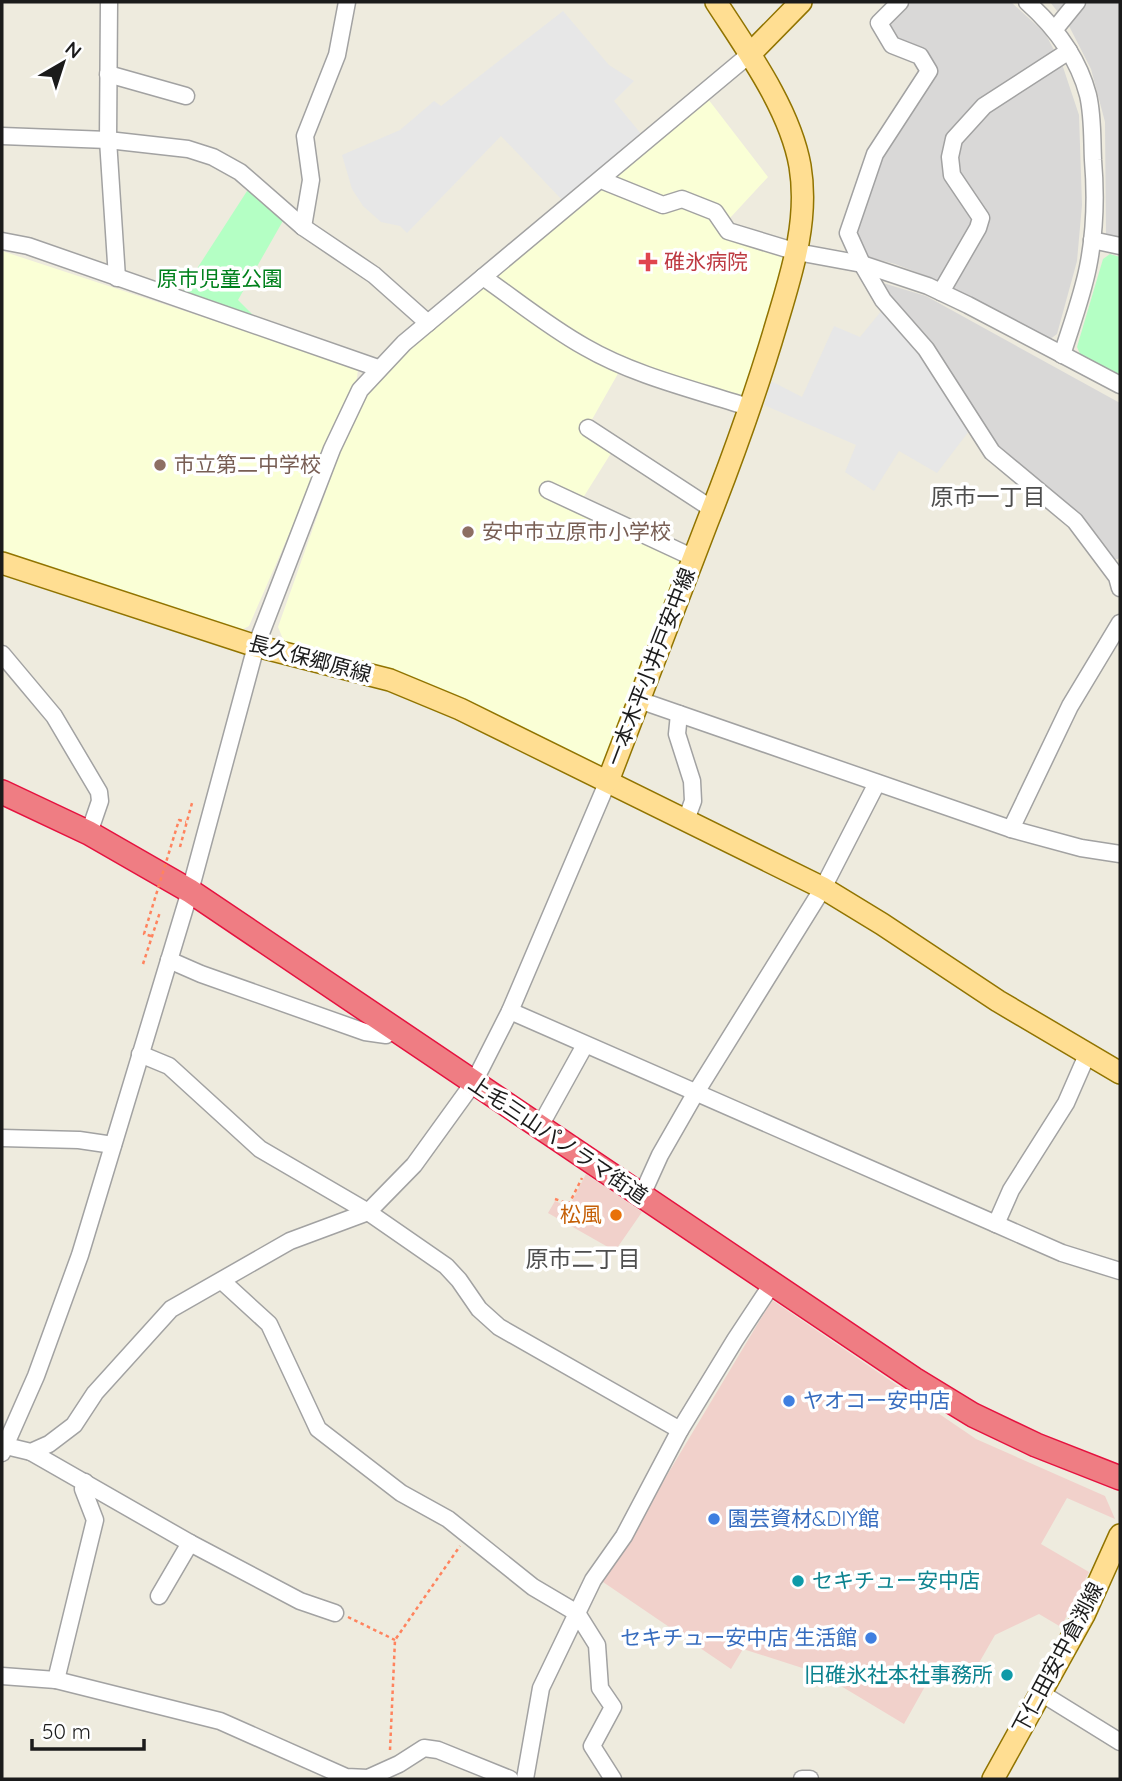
<svg xmlns="http://www.w3.org/2000/svg" width="1122" height="1781" viewBox="0 0 1122 1781" font-family="Quicksand,'Noto Sans JP',sans-serif">
  <rect width="100%" height="100%" fill="#eeebde"/>
  <g fill="#d9d8d7">
    <path d="M908,2H1011L1045,33L1063,67L1079,115L1082,205L1077,261L1057,334L1049,340L937,280L895,264L865,256L855,230L883,153L935,71L921,49L895,36L887,25L890,20Z"/>
    <path d="M1050,2H1120V238L1106,234L1105,122L1091,69L1069,26Z"/>
    <path d="M883,283L926,296L1120,403V557L1118,559H1111L996,449L880,287Z"/>
  </g>
  <g fill="#f1d1cb">
    <path d="M586,1174L642,1212L615,1251L548,1213L555,1201L569,1207Z"/>
    <path d="M772,1300L976,1439L1105,1496L1115,1519L1067,1498L1041,1544L1089,1572L1061,1627L1039,1614L995,1635L968,1682L938,1663L904,1724L821,1674L743,1649L731,1669L603,1582Z"/>
  </g>
  <g fill="#faffd6">
    <path d="M708,99L768,177L730,218L729,224L791,242L744,403L637,366L586,343L493,279Z"/>
    <path d="M2,251L358,368L357,378L249,626L238,632L2,552Z"/>
    <path d="M486,286L620,370L585,432L613,450L576,509L675,555L682,567L633,697L601,770L285,644L278,627L340,452L365,393L409,349Z"/>
  </g>
  <g fill="#b4ffc4">
    <path d="M249,188L284,219L238,300L260,322L180,295Z"/>
    <path d="M1110,254L1120,257V378L1081,356L1077,347L1103,259Z"/>
  </g>
  <g fill="#e7e7e7">
    <path d="M563,11L609,65L634,81L614,101L642,135L564,202L501,136L407,233L400,226L381,222L363,206L352,189L342,155L400,130L434,101L441,106Z"/>
    <path d="M883,309L921,351L969,431L937,473L899,451L874,491L845,472L856,445L764,405L771,381L802,397L834,326L860,337Z"/>
  </g>
  <g fill="none" stroke-linecap="round" stroke-linejoin="round">
    <g stroke="#a2a2a2" stroke-width="19">
      <g id="minor">
        <path d="M109,2L108,140L117,278"/>
        <path d="M900,2L879,23L892,45L920,56L929,71L875,154L848,233L862,264L883,300L926,349L992,452L1075,521L1117,577L1120,588"/>
        <path d="M1027,2C1055,27 1078,57 1088,95C1093,116 1092,139 1093,160C1096,195 1095,232 1088,267C1082,297 1071,326 1062,355"/>
        <path d="M1055,29L1077,2"/>
        <path d="M108,74L186,96"/>
        <path d="M2,136L108,140L188,149L213,157L240,172L303,227L374,275L428,323"/>
        <path d="M602,178L606,182L663,205L682,199L715,212L728,231L797,252L862,264L928,286L968,305L1120,385"/>
        <path d="M303,227L311,180L305,136L337,55L347,2"/>
        <path d="M1092,240L1120,246"/>
        <path d="M2,241L28,246L378,368"/>
        <path d="M483,277C516,300 549,327 585,347C635,376 696,390 751,408"/>
        <path d="M941,292L978,228L981,218L952,175L950,157L954,139L984,106L1069,51"/>
        <path d="M588,428L712,509"/>
        <path d="M548,490L694,558"/>
        <path d="M2,654L54,716L99,792L100,801L89,833"/>
        <path d="M639,700L1011,829L1081,848L1120,854"/>
        <path d="M679,714L677,734L692,781L693,801L686,820"/>
        <path d="M1011,829L1070,706L1120,623"/>
        <path d="M169,960L201,974L365,1032L386,1035L391,1027"/>
        <path d="M510,1011L996,1224L1062,1253L1120,1271"/>
        <path d="M140,1054L169,1066L260,1149L368,1212L446,1266L459,1280L479,1309L499,1327L680,1430"/>
        <path d="M539,1128L585,1045"/>
        <path d="M2,1138L79,1140L113,1145"/>
        <path d="M641,1197L660,1155L695,1094L823,888L877,783"/>
        <path d="M996,1224L1011,1190L1066,1103L1087,1055"/>
        <path d="M222,1281L269,1324L318,1429L401,1493L448,1519L533,1587L577,1613L597,1645L600,1688L613,1707L592,1746L613,1779"/>
        <path d="M6,1446L31,1452L49,1444L74,1425L95,1393L171,1309L290,1241L368,1212L414,1165L474,1082L510,1011L608,781"/>
        <path d="M31,1452L190,1543L159,1596"/>
        <path d="M2,1453L36,1376L80,1255L190,891L256,646L332,449L360,390L404,343L750,54"/>
        <path d="M190,1543L300,1601L335,1613"/>
        <path d="M2,1676L56,1680L220,1721L346,1777L368,1778L399,1764L424,1748L438,1750L510,1779"/>
        <path d="M56,1680L95,1520L83,1489L85,1482"/>
        <path d="M1041,1693L1120,1742"/>
        <path d="M525,1779L541,1688L593,1580L624,1536L680,1430L735,1340L772,1284"/>
        <path d="M802,1779H810"/>
      </g>
    </g>
    <g stroke="#917400" stroke-width="24">
      <g id="major">
        <path d="M750,54L801,2"/>
        <path d="M2,563L256,646L390,680L460,709L823,888L882,924L998,1001L1120,1073"/>
        <path d="M608,781C641,695 674,609 707,523C733,457 757,390 777,322C792,272 809,220 800,166C790,109 747,50 716,2"/>
        <path d="M993,1779L1084,1615L1120,1535"/>
      </g>
    </g>
    <g stroke="#e5123f" stroke-width="26">
      <path id="highway" d="M2,792L89,833L190,891L914,1379L973,1415L1036,1445L1120,1478"/>
    </g>
    <g stroke="#ff835e" stroke-width="2.5" stroke-dasharray="3.5 3.5" stroke-linecap="butt">
      <path d="M180,847L192,803"/>
      <path d="M143,964L160,912"/>
      <path d="M555,1199L569,1204L582,1178"/>
      <path d="M348,1617L395,1640"/>
      <path d="M390,1750L395,1640L460,1546"/>
    </g>
    <use href="#minor" stroke="#fff" stroke-width="16"/>
    <use href="#major" stroke="#ffde92" stroke-width="21"/>
    <use href="#highway" stroke="#ef7d83" stroke-width="23"/>
    <path stroke="#ff835e" stroke-width="2.5" stroke-dasharray="3.5 3.5" stroke-linecap="butt" d="M151,936L144,934L179,820L186,822"/>
  </g>
  <path fill="#e0444e" stroke="#fff" stroke-width="2.5" d="M644.5 251.5h7v7h7v7h-7v7h-7v-7h-7v-7h7z"/>
  <g fill="#8d6e63" stroke="#fff" stroke-width="2.5">
    <circle cx="160" cy="465" r="7"/>
    <circle cx="468" cy="532" r="7"/>
  </g>
  <circle fill="#e8710a" stroke="#fff" stroke-width="2.5" cx="616" cy="1215" r="7"/>
  <g fill="#3f7fe0" stroke="#fff" stroke-width="2.5">
    <circle cx="789" cy="1401" r="7"/>
    <circle cx="714" cy="1519" r="7"/>
    <circle cx="871" cy="1638" r="7"/>
  </g>
  <g fill="#0f9aa8" stroke="#fff" stroke-width="2.5">
    <circle cx="798" cy="1581" r="7"/>
    <circle cx="1007" cy="1675" r="7"/>
  </g>
  <g text-anchor="middle" stroke-width="7" stroke-linejoin="round" paint-order="stroke">
    <g font-size="21" fill="#be3a42" stroke="#fff" text-anchor="start">
      <text x="664" y="269">碓氷病院</text>
    </g>
    <g font-size="21" fill="#00811c" stroke="#fff">
      <text x="220" y="286">原市児童公園</text>
    </g>
    <g font-size="21" fill="#785e54" stroke="#fff" text-anchor="start">
      <text x="174" y="472">市立第二中学校</text>
      <text x="482" y="539">安中市立原市小学校</text>
    </g>
    <g font-size="21" fill="#1b1b1b" stroke="#fff">
      <text transform="translate(310 659) rotate(15)" y="7">長久保郷原線</text>
      <text transform="translate(651 667) rotate(-69)" y="7">一本木平小井戸安中線</text>
      <text transform="translate(558 1140) rotate(34)" y="7">上毛三山パノラマ街道</text>
      <text transform="translate(1058 1658) rotate(-62)" y="7">下仁田安中倉渕線</text>
    </g>
    <g font-size="21" fill="#c56008" stroke="#fff" text-anchor="end">
      <text x="602" y="1222">松風</text>
    </g>
    <g font-size="21" fill="#366cbe" stroke="#fff" text-anchor="start">
      <text x="803" y="1408">ヤオコー安中店</text>
      <text x="728" y="1526">園芸資材&amp;DIY館</text>
      <text x="857" y="1645" text-anchor="end">セキチュー安中店 生活館</text>
    </g>
    <g font-size="21" fill="#0d838f" stroke="#fff" text-anchor="start">
      <text x="812" y="1588">セキチュー安中店</text>
      <text x="993" y="1682" text-anchor="end">旧碓氷社本社事務所</text>
    </g>
    <g font-size="23" fill="#4e4e4e" stroke="#fff">
      <text x="988" y="505">原市一丁目</text>
      <text x="583" y="1267">原市二丁目</text>
    </g>
  </g>
  <rect width="1122" height="1781" fill="none" stroke="#1b1b1b" stroke-width="7"/>
  <g transform="translate(63 63) rotate(39)" stroke="#ffffff" stroke-width="5" paint-order="stroke">
  <path d="M0-5L12 26L0 18L-12 26Z" fill="#1b1b1b"/>
  <text y="-10" font-size="19" font-weight="bold" text-anchor="middle" fill="#1b1b1b">N</text>
  </g>
  <path d="M32 1739v10h112v-10" fill="none" stroke="#1b1b1b" stroke-width="3.5"/>
  <text x="42" y="1739" font-size="21" fill="#1b1b1b" stroke="#ffffff" stroke-width="5" paint-order="stroke">50 m</text>
</svg>
